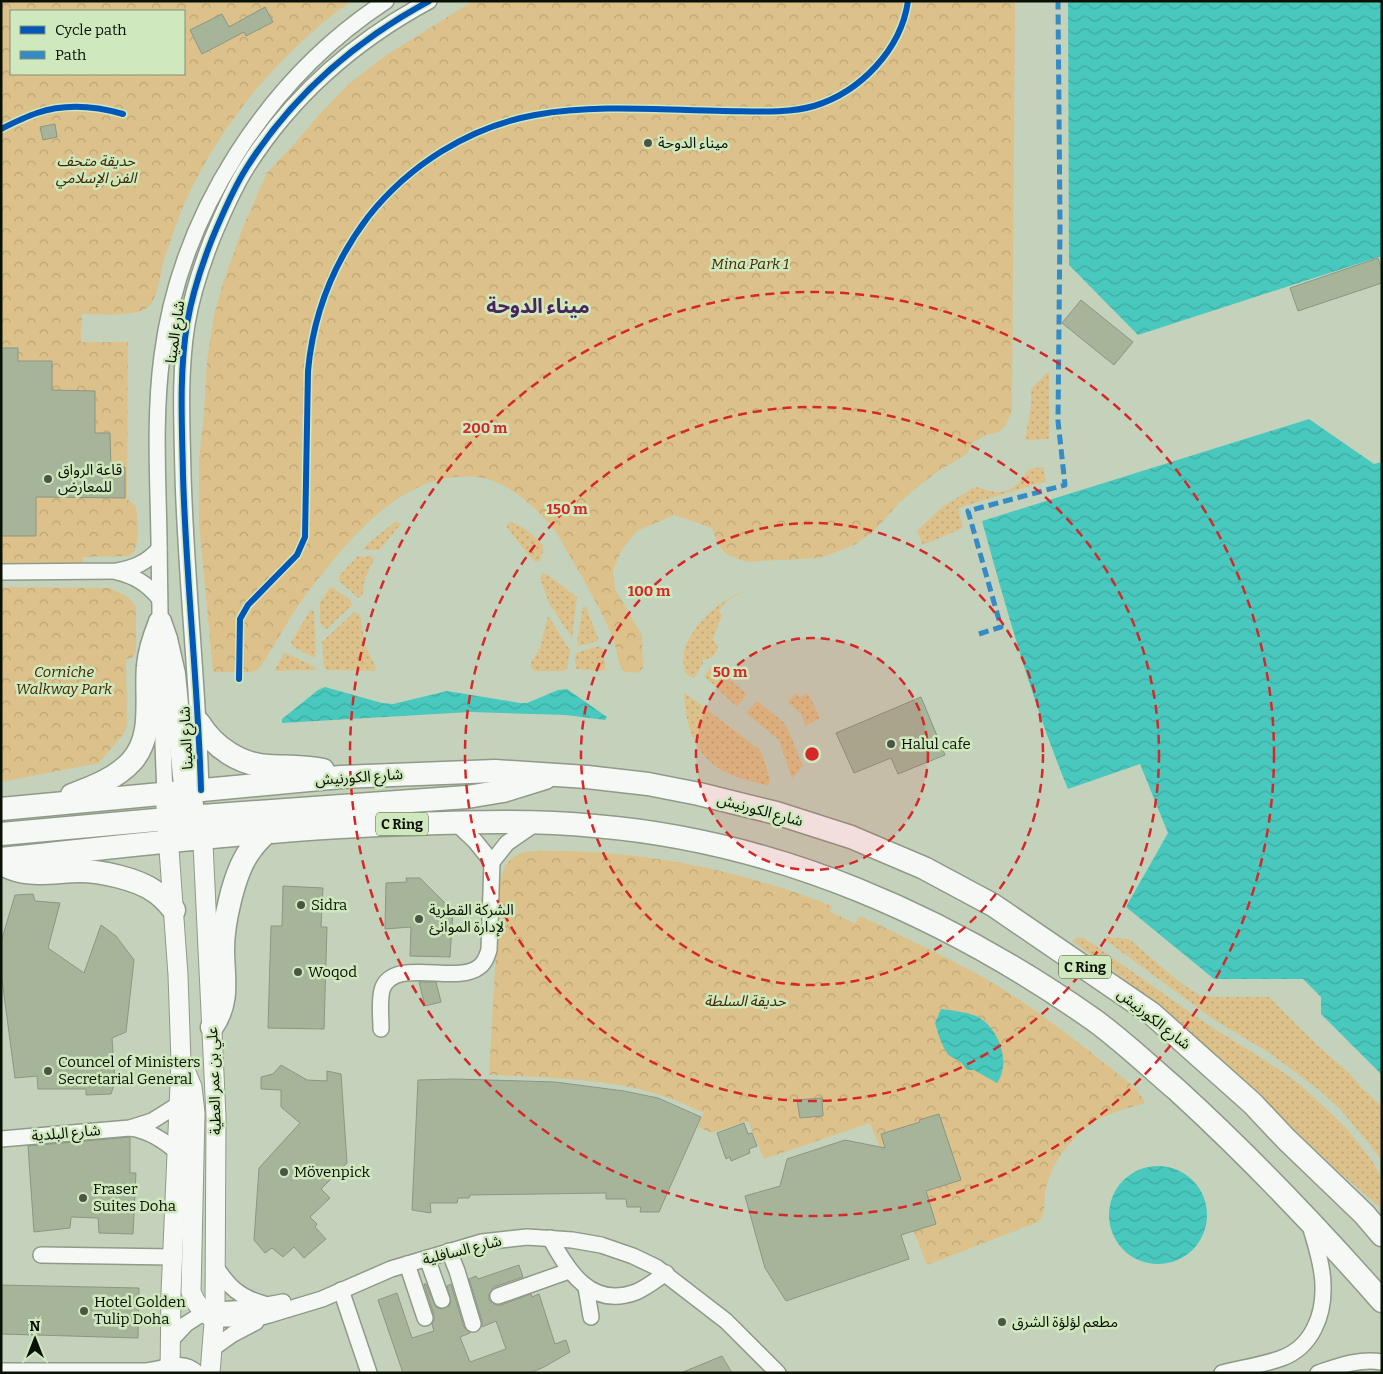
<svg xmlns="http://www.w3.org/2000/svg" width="1383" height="1374" viewBox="0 0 1383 1374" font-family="Bitter,'Noto Sans Arabic',serif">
  <defs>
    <pattern id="grass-dots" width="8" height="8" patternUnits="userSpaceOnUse" patternTransform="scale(1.25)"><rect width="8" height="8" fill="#ddc18a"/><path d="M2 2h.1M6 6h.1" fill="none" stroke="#bca575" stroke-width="1.8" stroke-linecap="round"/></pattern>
    <pattern id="park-crowns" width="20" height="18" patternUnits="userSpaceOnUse" patternTransform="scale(1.25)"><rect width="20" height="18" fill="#ddc18a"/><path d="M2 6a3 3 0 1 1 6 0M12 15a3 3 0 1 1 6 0" fill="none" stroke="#bca575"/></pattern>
    <pattern id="water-waves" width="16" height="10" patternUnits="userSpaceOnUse" patternTransform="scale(1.25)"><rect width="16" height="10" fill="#49c8be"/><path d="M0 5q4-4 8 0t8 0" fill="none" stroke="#3eaba2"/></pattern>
  </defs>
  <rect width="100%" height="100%" fill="#c4d2bb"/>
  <g fill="url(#grass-dots)">
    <path d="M1049,371V439L1025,440L1031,406V389Z"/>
    <path d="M1043,467L1046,481L958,508L963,528L923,545L917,531L942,507L975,487C980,487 984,490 990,491C1011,496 1019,483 1029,469Z"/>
    <path d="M396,521L401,524L379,550H363L365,546Z"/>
    <path d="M509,522C522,524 534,536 543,545V551L540,561L536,562C530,559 512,533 506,526Z"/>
    <path d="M358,556L363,557L371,556L374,559L365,579L362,596L358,598L339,581L340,575Z"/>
    <path d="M542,573L548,575L577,597L572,638L549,603L540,578Z"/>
    <path d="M332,587L350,600L352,605L327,629H325L320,623V602L330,588Z"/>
    <path d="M744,591L728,600L719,611L722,615L713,639L718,646C715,656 712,659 702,660L703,664L694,678L686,674C672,641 716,601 744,591Z"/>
    <path d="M583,606L586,607L598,638V641L579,646L577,643Z"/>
    <path d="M312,610L314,611L316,650L315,658L293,647L291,642L310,611Z"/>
    <path d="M354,612L360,615L365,645L376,668L374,671L326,670L324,666L322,642Z"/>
    <path d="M548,616L570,650L567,669L564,671H534L531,667V663L540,648Z"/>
    <path d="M598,646L602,648L606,669L604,671L576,669L575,660L576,653Z"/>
    <path d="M284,653H286L313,666L317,670L274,671Z"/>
    <path d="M712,665L747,694L737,707L704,676Z"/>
    <path d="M684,692L760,750L766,765L770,781L767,786C752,781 733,778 720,769C693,753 685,721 684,692Z"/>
    <path d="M795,693L800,697L808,693L820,718L805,726L801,713L788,703Z"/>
    <path d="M757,701L781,720L786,725L803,766L792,779L779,740L746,713Z"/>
    <path d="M1108,937L1129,939L1177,980L1200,996L1216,997H1269L1316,1044L1349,1073L1361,1087L1382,1107V1161L1371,1146L1339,1108L1319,1090L1268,1052L1216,1021L1104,939Z"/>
    <path d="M1078,938H1083L1090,942L1204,1022L1283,1072L1299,1084L1331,1113L1347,1129L1373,1162L1382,1180V1209L1338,1171L1241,1079L1150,1000L1111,969L1072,941Z"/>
  </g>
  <g fill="url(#park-crowns)" fill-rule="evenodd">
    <path d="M1,1H351C279,53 219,125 183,207C176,224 170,242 164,260C160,274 159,296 149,306C137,318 99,314 82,314L81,342H128L127,499L136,506C137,521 142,545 130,556L83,557V579L1,578ZM11,11H184V74H11Z"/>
    <path d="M473,1H1015L1012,412L1005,426L999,432L986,435L972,443L967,454L940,470L921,484L900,502L872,533L856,544L831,554L819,558L746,562L728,555L722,550L717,542L712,528L674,515L637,531L621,551L613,571L615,589L642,635L643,668L637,673L625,672C617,666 618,653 615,645C607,620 594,599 582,577C573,562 559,534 548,522C531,503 503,479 476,477C414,471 366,520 330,564C320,577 309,589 300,603C285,625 273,649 258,670L251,672H213L199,523V460L204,414L207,360L214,316L223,283L243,227L267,173L296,142L317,117L350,83L385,56Z"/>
    <path d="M1,587L110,588L128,597L136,606V651L132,658L126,659L127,724L125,732L99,763L1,782Z"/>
    <path d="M567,851C663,854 743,872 832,906L830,912L855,923L860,916C902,936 945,956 986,979C1038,1009 1085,1048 1132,1085L1142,1097L1145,1103C1128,1108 1109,1113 1094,1122C1070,1137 1050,1165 1045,1193C1044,1203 1046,1216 1038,1222L927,1265L870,1123L764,1159L748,1121L712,1133L698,1127L704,1113C690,1107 676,1100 661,1095C606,1078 547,1077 489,1075L500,882C508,843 534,852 567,851Z"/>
  </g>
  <g fill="url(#water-waves)">
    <path d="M1068,1H1382V256L1138,335L1069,265Z"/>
    <path d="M1309,419L1374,464L1382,462V1075L1321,1014V997L1303,979H1214L1126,907L1168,833L1140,764L1068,789C1032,702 1007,611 982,521Z"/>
    <path d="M325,687L382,703L393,704L447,691L520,703H527L558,690L567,689L607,717L605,720L566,715L470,712L282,723V719L318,690Z"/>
    <path d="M941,1009C952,1010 965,1012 976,1016C998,1026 1012,1062 997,1083L974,1070H967C960,1058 955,1061 948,1054C941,1045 938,1033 935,1023Z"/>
    <circle cx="1158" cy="1215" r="49"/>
  </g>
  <g fill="#a6b59a" stroke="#8b9684">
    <path d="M265,7L273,22L246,36L244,32L202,54L190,30L222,14L229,27Z"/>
    <path d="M55,124L57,137L43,140L40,127Z"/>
    <path d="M1378,258L1382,269V283L1298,311L1290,288Z"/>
    <path d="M1081,300L1133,342L1114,365L1062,323Z"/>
    <path d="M1,348H18V361H52V390L95,391V433H110L111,467H125V498L36,497V536H1Z"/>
    <path d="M921,697L945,755L898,774L891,758L854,773L836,733Z"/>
    <path d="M406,878H420L453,911L450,957L410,956L411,927L385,929L386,883L407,882Z"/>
    <path d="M283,886L323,888L321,927H327L324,1029L268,1028L271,926H282Z"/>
    <path d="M33,894L35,901L60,903L48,948L84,973L101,925L116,936L134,960L126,1032L112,1038L115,1082L111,1094L86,1095V1089H38L37,1076L15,1078L1,972V942L15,895Z"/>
    <path d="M419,982H436L441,1002L425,1006Z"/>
    <path d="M281,1065L307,1080L327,1081V1071L341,1074L347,1163L321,1189L330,1198L310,1217L317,1224L315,1227L326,1239L304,1258L294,1247L283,1257L272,1248L265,1253L254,1240L259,1168L300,1123L281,1107V1090L261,1089V1077L273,1074Z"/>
    <path d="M455,1079L555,1082L624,1091L658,1098L701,1117L659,1212H640L641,1207H627L626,1199H606V1193L470,1195L469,1198H458L457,1203H430L431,1213L412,1210L418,1080Z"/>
    <path d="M822,1098L823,1116L800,1118L797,1100Z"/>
    <path d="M939,1114L961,1180L926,1191L936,1224L901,1235L909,1259L786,1301L765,1268L745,1196L780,1186L787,1159L845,1140L885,1148L881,1134L920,1122L919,1120Z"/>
    <path d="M744,1123L748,1134L752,1133L757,1146L749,1149L750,1153L731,1161L730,1157L726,1159L717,1133Z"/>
    <path d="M130,1137V1173H136L133,1234L99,1233L98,1218L71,1217L70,1228L34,1232L28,1146Z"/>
    <path d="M519,1265L523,1277L494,1287L489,1294V1300L496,1305H501L531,1294L532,1297L539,1294L555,1344L566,1340L570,1352L544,1367L530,1373H403L378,1300L397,1293L412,1338L434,1331L432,1324L434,1320V1315L424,1284H426L436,1307L441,1309L449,1306L451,1302L447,1286L451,1284L464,1327L470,1333L460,1337L470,1362L506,1349L496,1321L482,1327V1321L469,1279L476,1276L478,1279Z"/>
    <path d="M1,1285L139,1288L138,1338L1,1334Z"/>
    <path d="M722,1356L732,1373H683V1372Z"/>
  </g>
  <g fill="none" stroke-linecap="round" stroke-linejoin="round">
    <g stroke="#8f9a88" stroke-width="18">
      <g id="minor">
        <path d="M1,572L117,571C135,568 147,562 159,549"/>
        <path d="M117,572C135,576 147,584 159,598"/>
        <path d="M201,790C198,684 186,580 183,475C182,424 179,374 187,324C192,294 201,267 212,239C222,215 233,189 247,167C292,96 355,41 429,1"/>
        <path d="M165,793C161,709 160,624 159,540C158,478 154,417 162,356C180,215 267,79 386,1"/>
        <path d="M455,822L475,841L492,862"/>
        <path d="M381,1029C381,1017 379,1002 382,990C392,956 457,985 479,967C485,963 487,956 489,950L492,862L507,843L536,823"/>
        <path d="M131,1128C150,1131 164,1140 178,1153"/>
        <path d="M1,1139L130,1128L152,1121L179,1104"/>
        <path d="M550,1238C568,1271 591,1309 636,1292C646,1288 656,1280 666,1273"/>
        <path d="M449,1251L457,1271L473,1324"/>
        <path d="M41,1255L173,1257"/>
        <path d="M427,1258L442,1300"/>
        <path d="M407,1264L425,1318"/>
        <path d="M215,1266C229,1287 239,1297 264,1304"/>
        <path d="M586,1287L591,1317"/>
        <path d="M341,1290L369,1373"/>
        <path d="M498,1296L569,1271"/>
        <path d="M214,1319H254L269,1315L322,1299L391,1269L482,1242L527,1237L572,1240L601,1245L633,1256L656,1267L726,1321L778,1373"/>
        <path d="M171,1340L186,1324L205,1312L215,1310L250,1308L283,1302"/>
        <path d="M212,1349L233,1334L256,1322"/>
        <path d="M1,1371H145C163,1370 181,1358 197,1373"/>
        <path d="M1222,1373C1241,1368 1263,1365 1282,1358C1312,1347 1324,1315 1323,1286C1323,1265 1315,1244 1310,1225"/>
        <path d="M1318,1373C1339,1366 1360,1358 1382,1362"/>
      </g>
    </g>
    <g stroke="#8f9a88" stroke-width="21">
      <g id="major">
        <path d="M165,793L178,975L181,1062L171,1293L170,1373"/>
        <path d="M202,823L216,1116L215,1310L210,1373"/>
        <path d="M184,1068L192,1087L195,1113L191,1292C195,1303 204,1313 214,1319"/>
      </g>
    </g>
    <g stroke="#8f9a88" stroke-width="25">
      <g id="highway">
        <path d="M160,622L166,639L174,674L187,806"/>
        <path d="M199,723C214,747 240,765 269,766C289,767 303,766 323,770"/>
        <path d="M72,795C93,787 115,779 131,762C155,736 145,698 148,666C149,651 154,637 160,622"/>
        <path d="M1,809L341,777L495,771L587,777L648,784L699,794L776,813L851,837L924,868L993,905L1151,1013L1252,1103L1286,1139L1364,1214L1382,1235"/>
        <path d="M1,834L167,819L181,813L192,804"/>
        <path d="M169,842L183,826L202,816L467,797L503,791L545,778"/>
        <path d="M1,859C137,845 273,828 410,824C471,822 534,820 595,826C777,841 946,916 1094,1020C1123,1041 1150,1067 1177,1090C1249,1156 1317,1227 1382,1301"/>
        <path d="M1,863C25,879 54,871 80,871C101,871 137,879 154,891C162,896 168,903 174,910"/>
        <path d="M212,1027C230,1001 223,978 223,949C223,923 234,873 249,852C254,845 260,838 267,832"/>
      </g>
    </g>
    <use href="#minor" stroke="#f6f8f5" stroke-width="15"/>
    <use href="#major" stroke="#f6f8f5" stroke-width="19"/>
    <use href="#highway" stroke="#f6f8f5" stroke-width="22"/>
    <path stroke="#348bc5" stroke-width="5" stroke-dasharray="10 5" stroke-linecap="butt" d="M979,634L1001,627L968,511L1065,485L1058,421L1060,225L1058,1"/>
    <g stroke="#d0e8be" stroke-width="9">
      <g id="cycleway">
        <path d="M1,129C13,123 25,117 37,113C66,103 95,106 123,114"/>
        <path d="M239,679L240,619L248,605L297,555L305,537L308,371C313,315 334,262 368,217C409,165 469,127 535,115C596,104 661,110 723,111C751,111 787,114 814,106C860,92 901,50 908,1"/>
        <path d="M201,790C198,684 186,580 183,475C182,424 179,374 187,324C192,294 201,267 212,239C222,215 233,189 247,167C292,96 355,41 429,1"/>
      </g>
    </g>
    <use href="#cycleway" stroke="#0057b8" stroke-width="6"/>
  </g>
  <circle cx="812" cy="754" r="116" fill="#d62828" fill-opacity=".12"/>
  <g fill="none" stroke="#d62828" stroke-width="2.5" stroke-dasharray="9 6">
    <circle cx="812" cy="754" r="116"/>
    <circle cx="812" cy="754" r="231"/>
    <circle cx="812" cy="754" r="347"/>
    <circle cx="812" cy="754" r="462"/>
  </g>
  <g fill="#4a5544" stroke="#d0e8be" stroke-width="2">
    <circle cx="648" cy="143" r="5"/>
    <circle cx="48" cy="479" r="5"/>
    <circle cx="891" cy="744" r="5"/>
    <circle cx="301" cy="905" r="5"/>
    <circle cx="419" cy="919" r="5"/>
    <circle cx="298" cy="972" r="5"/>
    <circle cx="48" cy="1071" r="5"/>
    <circle cx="284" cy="1172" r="5"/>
    <circle cx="83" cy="1198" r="5"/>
    <circle cx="84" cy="1311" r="5"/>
    <circle cx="1002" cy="1322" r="5"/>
  </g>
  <g text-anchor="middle" stroke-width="5" stroke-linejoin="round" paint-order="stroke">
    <g fill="#d0e8be" stroke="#45523c" stroke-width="1">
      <rect x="376" y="812.5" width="52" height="23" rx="4"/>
      <rect x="1059" y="955.5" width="52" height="23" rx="4"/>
    </g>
    <g font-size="14" font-weight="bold" fill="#091104">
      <text x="402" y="829">C Ring</text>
      <text x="1085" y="972">C Ring</text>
    </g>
    <g font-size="15" fill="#091104" stroke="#d0e8be" text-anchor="start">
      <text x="658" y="148">ميناء الدوحة</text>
      <text x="58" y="475">قاعة الرواق<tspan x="58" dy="17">للمعارض</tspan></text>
      <text x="901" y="749">Halul cafe</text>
      <text x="311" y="910">Sidra</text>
      <text x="429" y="915">الشركة القطرية<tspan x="429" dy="17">لإدارة الموانئ</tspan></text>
      <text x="308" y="977">Woqod</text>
      <text x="58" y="1067">Councel of Ministers<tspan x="58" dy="17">Secretarial General</tspan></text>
      <text x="294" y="1177">Mövenpick</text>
      <text x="93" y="1194">Fraser<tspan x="93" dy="17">Suites Doha</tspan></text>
      <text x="94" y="1307">Hotel Golden<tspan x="94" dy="17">Tulip Doha</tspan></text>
      <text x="1012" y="1327">مطعم لؤلؤة الشرق</text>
    </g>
    <g font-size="15" font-style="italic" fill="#422903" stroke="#d0e8be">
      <text x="96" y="166">حديقة متحف<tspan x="96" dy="17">الفن الإسلامي</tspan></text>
      <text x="750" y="269">Mina Park 1</text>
      <text x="64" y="677">Corniche<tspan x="64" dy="17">Walkway Park</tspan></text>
      <text x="745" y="1006">حديقة السلطة</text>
    </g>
    <g font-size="15" fill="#091104" stroke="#d0e8be">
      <text transform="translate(175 332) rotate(-82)" y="5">شارع المينا</text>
      <text transform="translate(186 738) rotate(-93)" y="5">شارع المينا</text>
      <text transform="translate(359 777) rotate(-4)" y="5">شارع الكورنيش</text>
      <text transform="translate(760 810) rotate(15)" y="5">شارع الكورنيش</text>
      <text transform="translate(1154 1019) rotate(38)" y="5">شارع الكورنيش</text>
      <text transform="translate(214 1081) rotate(-92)" y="5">علي بن عمر العطية</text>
      <text transform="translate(66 1133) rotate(-5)" y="5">شارع البلدية</text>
      <text transform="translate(462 1250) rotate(-14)" y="5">شارع السافلية</text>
    </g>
    <g font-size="20" font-weight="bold" fill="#49255d" stroke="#d0e8be">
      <text x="538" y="313">ميناء الدوحة</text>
    </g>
  </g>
  <circle cx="812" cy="754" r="8" fill="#d62828" stroke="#d0e8be" stroke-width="2.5"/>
  <g font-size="15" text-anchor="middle" font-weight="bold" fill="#d62828" stroke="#d0e8be" stroke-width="5" stroke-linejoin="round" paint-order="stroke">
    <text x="485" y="433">200 m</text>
    <text x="567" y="514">150 m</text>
    <text x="649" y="596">100 m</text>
    <text x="730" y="677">50 m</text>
  </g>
  <rect width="1383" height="1374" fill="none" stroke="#091104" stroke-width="5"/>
  <rect x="10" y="10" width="175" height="65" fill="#d0e8be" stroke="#809274"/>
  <rect x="20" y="26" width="25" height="8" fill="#0057b8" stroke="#809274"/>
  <text x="55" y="35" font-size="15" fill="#091104">Cycle path</text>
  <rect x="20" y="51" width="25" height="8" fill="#348bc5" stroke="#809274"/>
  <text x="55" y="60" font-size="15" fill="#091104">Path</text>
  <g transform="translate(35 1339)" stroke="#d0e8be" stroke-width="4" paint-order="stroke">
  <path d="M0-4L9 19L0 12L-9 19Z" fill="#091104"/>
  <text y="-8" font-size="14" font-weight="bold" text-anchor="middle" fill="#091104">N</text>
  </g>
</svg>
